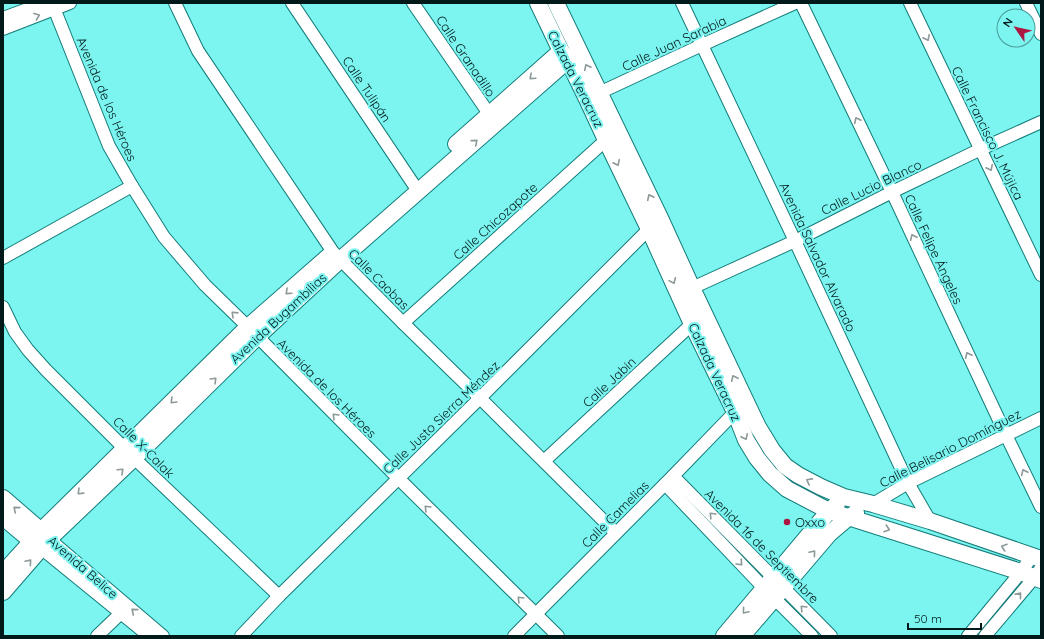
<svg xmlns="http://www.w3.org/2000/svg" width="1044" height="639" viewBox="0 0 1044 639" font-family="Quicksand,sans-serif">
  <rect width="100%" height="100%" fill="#7cf4f0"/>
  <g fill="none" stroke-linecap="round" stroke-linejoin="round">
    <g stroke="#127c79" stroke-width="14">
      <g id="minor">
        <path d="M52,3L109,146L132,186L164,237L205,285L248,327L398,478L558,636"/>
        <path d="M175,3L198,51L333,252L403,323L480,398L616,533"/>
        <path d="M292,3L418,191"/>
        <path d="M413,3L494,121"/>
        <path d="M682,3L795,241L908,483L930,521"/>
        <path d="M801,3L892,192L1006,435L1041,507"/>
        <path d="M910,3L1041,275"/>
        <path d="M1026,3L1041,34"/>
        <path d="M3,18L44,3"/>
        <path d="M3,29L70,3"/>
        <path d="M593,97L599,93L702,45L795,3"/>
        <path d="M3,258L132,186"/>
        <path d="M692,288L795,241L892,192L981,149L1041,122"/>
        <path d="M3,307L15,332L28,350L46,370L134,458L279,596"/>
        <path d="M403,323L606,140"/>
        <path d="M544,461L692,324"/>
        <path d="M673,476L831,636"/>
        <path d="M665,484L764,588L812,636"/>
        <path d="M873,504L908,483L1041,418"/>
        <path d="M49,539L163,636"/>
        <path d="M41,548L149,636"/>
        <path d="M97,636L121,613"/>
        <path d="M241,636L279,596L480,398L654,224"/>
        <path d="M514,636L673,476L735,412"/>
        <path d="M968,636L1021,572L1032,556"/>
        <path d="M985,636L1034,578L1041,568"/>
      </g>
    </g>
    <g stroke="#127c79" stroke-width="18">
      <g id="major">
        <path d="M538,3L561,51L568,60L588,101L606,140L649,229L692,324L735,412L746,440L757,458L770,474L787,489L829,511L1021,572L1041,580"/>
        <path d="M556,3L660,218L692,288L758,427L772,450L785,466L798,475L821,487L844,497L873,504L930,521L1041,559"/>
        <path d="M456,144L561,51"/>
        <path d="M3,498L48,537"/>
        <path d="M3,517L40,548"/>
        <path d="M3,573L41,531L248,327L329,256"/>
        <path d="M3,592L49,539L134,458L257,337L340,260L568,60"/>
        <path d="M724,636L829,511L837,504"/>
        <path d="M742,636L829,534L849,517L856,513"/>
      </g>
    </g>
    <use href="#minor" stroke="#fff" stroke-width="12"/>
    <use href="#major" stroke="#fff" stroke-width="16"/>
  </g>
  <defs><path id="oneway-chevron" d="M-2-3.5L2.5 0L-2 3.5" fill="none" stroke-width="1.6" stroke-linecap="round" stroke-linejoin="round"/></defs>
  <g stroke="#8d9898">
    <use href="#oneway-chevron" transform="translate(37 16) rotate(-21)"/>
    <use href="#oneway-chevron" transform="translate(927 38) rotate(64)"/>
    <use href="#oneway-chevron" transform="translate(587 67) rotate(-116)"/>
    <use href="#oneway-chevron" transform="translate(532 77) rotate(138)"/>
    <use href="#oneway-chevron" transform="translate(857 120) rotate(-116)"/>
    <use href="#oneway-chevron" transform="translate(475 142) rotate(-41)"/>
    <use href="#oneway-chevron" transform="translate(617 163) rotate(64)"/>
    <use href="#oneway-chevron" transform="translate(990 168) rotate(64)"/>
    <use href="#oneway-chevron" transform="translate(650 197) rotate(-116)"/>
    <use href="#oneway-chevron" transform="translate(913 237) rotate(-115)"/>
    <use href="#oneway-chevron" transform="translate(673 281) rotate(66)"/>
    <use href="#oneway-chevron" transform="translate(288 292) rotate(138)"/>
    <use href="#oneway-chevron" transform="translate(234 314) rotate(-136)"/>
    <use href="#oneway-chevron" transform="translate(968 355) rotate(-115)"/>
    <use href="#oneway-chevron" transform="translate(734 378) rotate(-115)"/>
    <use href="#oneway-chevron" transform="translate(214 380) rotate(-45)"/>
    <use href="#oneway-chevron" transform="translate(173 401) rotate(135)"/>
    <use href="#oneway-chevron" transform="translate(335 416) rotate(-135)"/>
    <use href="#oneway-chevron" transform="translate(745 437) rotate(65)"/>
    <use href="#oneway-chevron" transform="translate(121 471) rotate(-43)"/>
    <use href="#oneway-chevron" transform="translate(1024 472) rotate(-116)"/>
    <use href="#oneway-chevron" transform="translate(809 481) rotate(-152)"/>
    <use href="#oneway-chevron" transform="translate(80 492) rotate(136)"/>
    <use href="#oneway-chevron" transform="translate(427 508) rotate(-135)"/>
    <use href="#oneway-chevron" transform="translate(16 509) rotate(-139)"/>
    <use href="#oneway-chevron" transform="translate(712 515) rotate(-134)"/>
    <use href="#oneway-chevron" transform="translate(887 529) rotate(18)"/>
    <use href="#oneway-chevron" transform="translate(1004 547) rotate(-161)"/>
    <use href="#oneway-chevron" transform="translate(813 553) rotate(-50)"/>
    <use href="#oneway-chevron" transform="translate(29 562) rotate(-49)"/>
    <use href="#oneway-chevron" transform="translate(740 563) rotate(47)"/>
    <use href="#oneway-chevron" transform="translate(1019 595) rotate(-50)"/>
    <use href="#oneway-chevron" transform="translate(520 599) rotate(-135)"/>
    <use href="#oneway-chevron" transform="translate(803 608) rotate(-134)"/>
    <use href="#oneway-chevron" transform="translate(134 611) rotate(-140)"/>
    <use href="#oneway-chevron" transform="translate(745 611) rotate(130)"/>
  </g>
  <circle fill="#ac1741" stroke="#7cf4f0" stroke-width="1.5" cx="787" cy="522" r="4"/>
  <g text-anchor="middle" stroke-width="4" stroke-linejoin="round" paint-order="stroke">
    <g font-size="13" fill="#011a19" stroke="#7cf4f0">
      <text transform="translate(674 43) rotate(-25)" y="5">Calle Juan Sarabia</text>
      <text transform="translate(466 56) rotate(56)" y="5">Calle Granadillo</text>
      <text transform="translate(576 79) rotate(63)" y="5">Calzada Veracruz</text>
      <text transform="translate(367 89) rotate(56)" y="5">Calle Tulipán</text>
      <text transform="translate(107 99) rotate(67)" y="5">Avenida de los Héroes</text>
      <text transform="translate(988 133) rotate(64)" y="5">Calle Francisco J. Mújica</text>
      <text transform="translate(871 187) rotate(-26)" y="5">Calle Lucio Blanco</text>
      <text transform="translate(495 221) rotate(-42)" y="5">Calle Chicozapote</text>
      <text transform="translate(934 249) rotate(65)" y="5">Calle Felipe Ángeles</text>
      <text transform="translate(818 257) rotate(65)" y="5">Avenida Salvador Alvarado</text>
      <text transform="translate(379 279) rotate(45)" y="5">Calle Caobas</text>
      <text transform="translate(278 318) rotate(-43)" y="5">Avenida Bugambilias</text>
      <text transform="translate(715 372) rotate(65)" y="5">Calzada Veracruz</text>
      <text transform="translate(609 382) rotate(-43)" y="5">Calle Jabin</text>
      <text transform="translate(327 388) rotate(45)" y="5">Avenida de los Héroes</text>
      <text transform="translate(441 417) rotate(-44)" y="5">Calle Justo Sierra Méndez</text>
      <text transform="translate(144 447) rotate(45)" y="5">Calle X-Calak</text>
      <text transform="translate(950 448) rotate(-27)" y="5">Calle Belisario Domínguez</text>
      <text transform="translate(615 514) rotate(-45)" y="5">Calle Camelias</text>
      <text transform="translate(762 546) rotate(45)" y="5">Avenida 16 de Septiembre</text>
      <text transform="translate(83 567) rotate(41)" y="5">Avenida Belice</text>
    </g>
    <g font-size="13" fill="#011a19" stroke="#7cf4f0" text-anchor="start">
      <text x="795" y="527">Oxxo</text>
    </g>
  </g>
  <rect width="1044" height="639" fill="none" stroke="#011a19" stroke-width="8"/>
  <g transform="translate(1016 28) rotate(304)"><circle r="19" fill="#7cf4f0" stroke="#4b9d9a"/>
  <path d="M0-3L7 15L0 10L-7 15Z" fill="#ac1741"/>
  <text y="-6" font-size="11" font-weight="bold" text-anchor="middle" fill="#011a19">N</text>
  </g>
  <path d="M908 623v6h73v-6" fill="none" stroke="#011a19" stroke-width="2"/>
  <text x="914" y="623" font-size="12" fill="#011a19" stroke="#7cf4f0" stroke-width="3" paint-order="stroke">50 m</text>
</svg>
